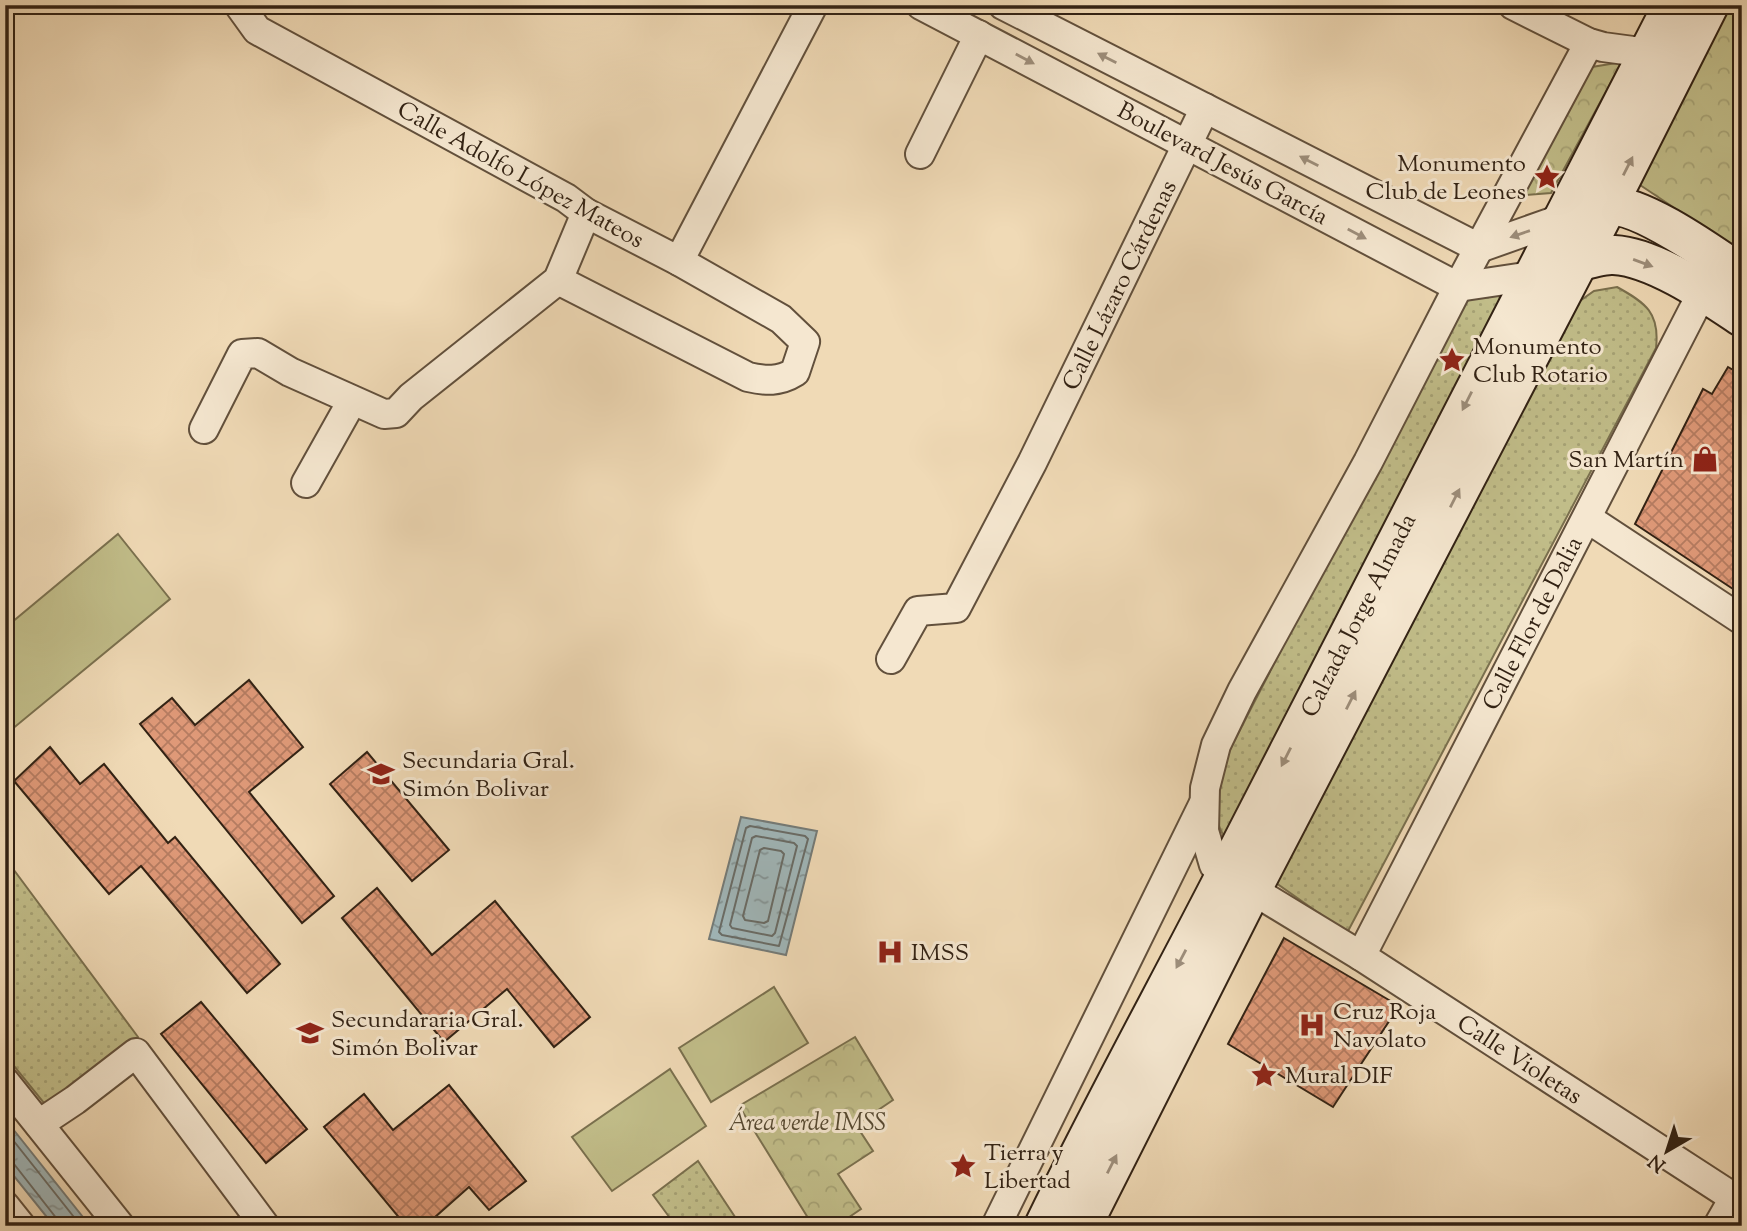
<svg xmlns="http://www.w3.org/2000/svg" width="1747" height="1231" viewBox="0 0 1747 1231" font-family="'Sorts Mill Goudy',serif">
  <defs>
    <pattern id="park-crowns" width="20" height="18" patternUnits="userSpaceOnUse" patternTransform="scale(1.75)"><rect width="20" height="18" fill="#c1bd89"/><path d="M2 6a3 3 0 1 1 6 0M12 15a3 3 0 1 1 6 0" fill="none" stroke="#a6a275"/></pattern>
    <pattern id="garden-dots" width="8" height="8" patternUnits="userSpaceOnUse" patternTransform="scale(1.75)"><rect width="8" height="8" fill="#c1bd89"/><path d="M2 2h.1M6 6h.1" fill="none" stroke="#a6a275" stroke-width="1.8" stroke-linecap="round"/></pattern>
    <pattern id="water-ripples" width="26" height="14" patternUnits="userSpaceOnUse" patternTransform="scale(1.75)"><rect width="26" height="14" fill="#a0b7ba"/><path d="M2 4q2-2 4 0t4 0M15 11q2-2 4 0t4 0" fill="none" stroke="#839496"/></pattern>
    <pattern id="building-cross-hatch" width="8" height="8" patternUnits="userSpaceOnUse" patternTransform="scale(1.75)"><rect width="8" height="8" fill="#df9978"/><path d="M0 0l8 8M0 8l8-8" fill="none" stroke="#b57c61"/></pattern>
  </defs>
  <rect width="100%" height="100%" fill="#f0dab6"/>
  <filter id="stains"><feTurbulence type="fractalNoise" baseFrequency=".00286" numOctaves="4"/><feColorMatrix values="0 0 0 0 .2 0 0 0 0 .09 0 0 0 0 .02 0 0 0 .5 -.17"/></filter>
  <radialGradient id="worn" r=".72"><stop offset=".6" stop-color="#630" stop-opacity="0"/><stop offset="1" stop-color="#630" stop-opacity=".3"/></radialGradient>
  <g fill="url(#park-crowns)" stroke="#7a704e" stroke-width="2">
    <path d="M1723,5H1742V253L1631,179Z"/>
    <path d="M1622,62L1551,193L1526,195L1523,192L1586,68Z"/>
    <path d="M855,1037L893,1100L856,1125L873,1151L838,1174L861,1209L836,1226H813L739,1106Z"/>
  </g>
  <g fill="url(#garden-dots)" stroke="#7a704e" stroke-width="2">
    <path d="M1617,287C1646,303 1660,313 1656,348L1347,933L1269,878L1577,303L1594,291Z"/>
    <path d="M1498,289L1501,305L1233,845C1205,824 1218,784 1227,755L1451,321L1472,293Z"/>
    <path d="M5,858L138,1037L48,1108L5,1055Z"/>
    <path d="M698,1161L741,1226H661L670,1218L653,1195Z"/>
  </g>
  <g fill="#c1bd89" stroke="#7a704e" stroke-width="2">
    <path d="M118,534L170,599L5,735V628Z"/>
    <path d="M774,987L808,1043L711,1102L679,1048Z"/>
    <path d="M670,1069L706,1126L612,1191L572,1137Z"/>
  </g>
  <g fill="url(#water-ripples)" stroke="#747b78" stroke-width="2">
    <path d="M741,817L817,831L786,955L709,939Z"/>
    <path d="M5,1119L90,1226H54L5,1165Z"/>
  </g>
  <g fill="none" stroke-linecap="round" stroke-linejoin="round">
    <g stroke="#696c67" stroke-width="2">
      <path d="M750,826L805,836L808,839L779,946L722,935L719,932L746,828Z"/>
      <path d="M756,836L794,843L797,846L775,933L772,936L732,928L730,925L752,838Z"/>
      <path d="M764,848L781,851L784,854L768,921L764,923L745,920L743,916L760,850Z"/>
      <path d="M5,1130L81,1226"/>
      <path d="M5,1161L14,1164L57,1219L59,1226"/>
    </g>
  </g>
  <g fill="url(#building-cross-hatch)" stroke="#322214" stroke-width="2">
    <path d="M1728,367L1742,375V595L1635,524L1703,389L1712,394Z"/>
    <path d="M249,680L303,747L249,792L334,896L302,923L140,724L172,698L195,725Z"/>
    <path d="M50,747L80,784L104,764L168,843L175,837L280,964L247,993L141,866L109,894L14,781Z"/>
    <path d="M367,752L449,850L412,881L330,784Z"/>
    <path d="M377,888L432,955L495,901L590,1017L554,1047L507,989L444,1042L342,918Z"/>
    <path d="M1284,938L1399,1006L1333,1107L1228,1044Z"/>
    <path d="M201,1002L307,1129L266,1163L161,1034Z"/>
    <path d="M449,1085L526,1181L489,1210L469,1187L425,1226H406L324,1127L364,1094L393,1130Z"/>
  </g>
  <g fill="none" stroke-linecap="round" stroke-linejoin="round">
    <g stroke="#62503c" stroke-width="32">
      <g id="street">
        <path d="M239,5L257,30L566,198L586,213L679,261L781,319L805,342L795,372C779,382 766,381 748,377L558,280"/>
        <path d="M921,5L1458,287L1532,276"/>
        <path d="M1003,5L1479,248L1561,219"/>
        <path d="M1513,5L1589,43L1603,47L1648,53"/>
        <path d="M1589,43L1458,287L1368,462L1242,691L1216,745L1205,788L1204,831L1214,865L1226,874L1361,956L1742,1203"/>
        <path d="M920,154L979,35"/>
        <path d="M679,261L813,5"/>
        <path d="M204,429L242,354L258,353L290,372L384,414L396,413L411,397L558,280L586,213"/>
        <path d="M306,483L352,401"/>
        <path d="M1587,518L1742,620"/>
        <path d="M891,659L918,611L956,608L1032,463L1205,108"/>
        <path d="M1361,956L1703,291"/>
        <path d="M5,1082L120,1226"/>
        <path d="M39,1124L75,1100L136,1053L265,1226"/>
        <path d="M5,1206L21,1226"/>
        <path d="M996,1226L1203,805"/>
        <path d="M1718,1226L1734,1198"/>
      </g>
    </g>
    <g stroke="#322214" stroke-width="42">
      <g id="secondary">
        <path d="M1585,212C1592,210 1599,207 1606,206C1638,201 1714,256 1742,275"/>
        <path d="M1561,267C1577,263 1598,254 1614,255C1654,257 1709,295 1742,317"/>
        <path d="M1044,1226C1102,1106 1167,989 1228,870C1376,582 1523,293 1673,5"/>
        <path d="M1082,1226L1251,891L1608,205L1709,5"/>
      </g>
    </g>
    <use href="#street" stroke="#f5e7d0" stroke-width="28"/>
    <use href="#secondary" stroke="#f5e7d0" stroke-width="38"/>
  </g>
  <defs><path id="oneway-solid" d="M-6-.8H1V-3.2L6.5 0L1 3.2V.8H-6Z" transform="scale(1.75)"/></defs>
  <g fill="#9d8e7b">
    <use href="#oneway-solid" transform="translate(1107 58) rotate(-153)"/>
    <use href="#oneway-solid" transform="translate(1025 59) rotate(28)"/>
    <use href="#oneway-solid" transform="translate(1309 161) rotate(-153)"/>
    <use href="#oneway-solid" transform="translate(1628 166) rotate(-63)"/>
    <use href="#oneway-solid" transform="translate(1357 234) rotate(28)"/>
    <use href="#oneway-solid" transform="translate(1520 234) rotate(161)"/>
    <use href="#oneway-solid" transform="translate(1643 263) rotate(20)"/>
    <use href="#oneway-solid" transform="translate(1467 401) rotate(117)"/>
    <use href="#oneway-solid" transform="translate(1455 498) rotate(-63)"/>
    <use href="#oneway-solid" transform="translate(1351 700) rotate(-63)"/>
    <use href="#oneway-solid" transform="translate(1286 757) rotate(117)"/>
    <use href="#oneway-solid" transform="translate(1181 959) rotate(118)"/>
    <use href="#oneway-solid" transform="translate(1112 1164) rotate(-63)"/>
  </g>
  <defs>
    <g id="sight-bare" transform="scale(2.1)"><path d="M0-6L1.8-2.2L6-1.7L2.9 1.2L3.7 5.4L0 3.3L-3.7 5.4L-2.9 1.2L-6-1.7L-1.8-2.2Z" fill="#8f2418" stroke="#f5e7d0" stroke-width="2.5" paint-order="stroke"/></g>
    <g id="shop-bare" transform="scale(2.1)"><path d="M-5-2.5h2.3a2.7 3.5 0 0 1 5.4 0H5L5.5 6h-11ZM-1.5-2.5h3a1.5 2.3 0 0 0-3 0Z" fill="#8f2418" stroke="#f5e7d0" stroke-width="2.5" paint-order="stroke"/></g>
    <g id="school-bare" transform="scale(2.1)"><path d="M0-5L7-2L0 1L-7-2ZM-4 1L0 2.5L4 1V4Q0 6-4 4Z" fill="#8f2418" stroke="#f5e7d0" stroke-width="2.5" paint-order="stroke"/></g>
    <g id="hospital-bare" transform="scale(2.1)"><path d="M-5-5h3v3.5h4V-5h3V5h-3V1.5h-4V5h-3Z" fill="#8f2418" stroke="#f5e7d0" stroke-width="2.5" paint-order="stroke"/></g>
  </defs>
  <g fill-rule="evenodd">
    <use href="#sight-bare" x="1547" y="177"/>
    <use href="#sight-bare" x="1452" y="360"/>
    <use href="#shop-bare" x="1705" y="459"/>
    <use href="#school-bare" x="381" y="774"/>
    <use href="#hospital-bare" x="890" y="952"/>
    <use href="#hospital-bare" x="1312" y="1025"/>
    <use href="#school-bare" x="310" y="1033"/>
    <use href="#sight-bare" x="1264" y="1075"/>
    <use href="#sight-bare" x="963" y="1166"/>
  </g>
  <g text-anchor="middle" stroke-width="6" stroke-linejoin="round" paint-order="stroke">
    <g font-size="24" fill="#322214" stroke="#f5e7d0">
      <text transform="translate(1223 163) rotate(28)" y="8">Boulevard Jesús García</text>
      <text transform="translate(521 174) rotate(29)" y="8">Calle Adolfo López Mateos</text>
      <text transform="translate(1119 285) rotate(-64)" y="8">Calle Lázaro Cárdenas</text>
      <text transform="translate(1358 615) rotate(-63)" y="8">Calzada Jorge Almada</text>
      <text transform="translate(1532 623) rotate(-63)" y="8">Calle Flor de Dalia</text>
      <text transform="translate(1520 1059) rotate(33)" y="8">Calle Violetas</text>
    </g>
    <g font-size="24" fill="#322214" stroke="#f5e7d0" text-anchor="start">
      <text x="1526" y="171" text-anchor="end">Monumento<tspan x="1526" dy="28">Club de Leones</tspan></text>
      <text x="1473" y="354">Monumento<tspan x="1473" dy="28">Club Rotario</tspan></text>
      <text x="1684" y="467" text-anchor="end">San Martín</text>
      <text x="402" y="768">Secundaria Gral.<tspan x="402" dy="28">Simón Bolivar</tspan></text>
      <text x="911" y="960">IMSS</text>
      <text x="1333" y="1019">Cruz Roja<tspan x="1333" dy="28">Navolato</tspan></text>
      <text x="331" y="1027">Secundararia Gral.<tspan x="331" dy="28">Simón Bolivar</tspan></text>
      <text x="1285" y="1083">Mural DIF</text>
      <text x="984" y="1160">Tierra y<tspan x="984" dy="28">Libertad</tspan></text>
    </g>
    <g font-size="24" font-style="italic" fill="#564931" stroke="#f5e7d0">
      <text x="807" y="1130">Área verde IMSS</text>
    </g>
  </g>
  <rect width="1747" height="1231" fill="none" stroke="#f0dab6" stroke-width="28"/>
  <rect x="7" y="7" width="1733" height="1217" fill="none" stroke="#322214" stroke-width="3.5"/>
  <rect x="14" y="14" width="1719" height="1203" fill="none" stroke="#322214" stroke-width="2"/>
  <g transform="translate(1667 1151) rotate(219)" stroke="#f5e7d0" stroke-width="5" paint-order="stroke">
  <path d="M0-5L12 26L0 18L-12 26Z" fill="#322214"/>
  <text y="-10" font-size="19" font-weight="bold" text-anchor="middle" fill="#322214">N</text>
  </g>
  <rect width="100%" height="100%" filter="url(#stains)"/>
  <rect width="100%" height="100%" fill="url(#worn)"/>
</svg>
